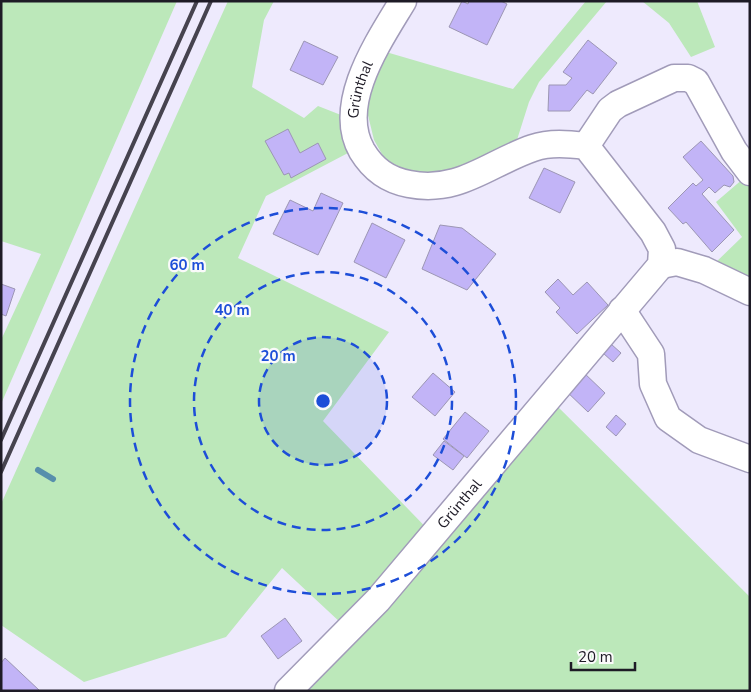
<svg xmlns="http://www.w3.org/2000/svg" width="751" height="692" viewBox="0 0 751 692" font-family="'Nunito Sans',sans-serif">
  <rect width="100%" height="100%" fill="#eeeafd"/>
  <g fill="#bce8ba">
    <path d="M1,1H177L1,404V340L41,254L1,241Z"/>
    <path d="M228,1H274L264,20L252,87L304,118L318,106L341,115L348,153L266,196L238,258L389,332L323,421L440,542L554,403L750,597V691H300L357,638L282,568L226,637L84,682L1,625V504Z"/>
    <path d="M586,1H607L539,82L529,102L516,143L456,171L424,176L387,163L374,140L366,107L376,68L386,52L513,89Z"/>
    <path d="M642,1H697L715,47L691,57L669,23Z"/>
    <path d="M744,178L750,184V283L712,266L742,237L716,202Z"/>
  </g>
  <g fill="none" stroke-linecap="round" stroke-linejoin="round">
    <path stroke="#578fac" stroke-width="6" d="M38,470L53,479"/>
  </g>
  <g fill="#c2b4f7" stroke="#9c96b4">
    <path d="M462,1L468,4L469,1H501L507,4L487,45L449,27Z"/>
    <path d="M588,40L617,63L593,94L587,90L570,111H548L549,85H566L572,78L563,72Z"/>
    <path d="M304,41L338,57L323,85L290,70Z"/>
    <path d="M288,129L300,153L318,143L326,159L291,178L289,173L284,175L265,141Z"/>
    <path d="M701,141L733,176L734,182L730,187L724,185L715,193L709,187L702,194L734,230L712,252L686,222L683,224L668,208L693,183L696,186L703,180L683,157Z"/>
    <path d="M544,168L575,182L560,213L529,198Z"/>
    <path d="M321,193L343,203L318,255L273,234L290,200L313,211Z"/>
    <path d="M372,223L405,240L386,278L354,262Z"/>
    <path d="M440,225L462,228L496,254L467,290L422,269Z"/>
    <path d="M558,279L573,295L587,282L608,305L577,334L556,312L560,308L545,292Z"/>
    <path d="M1,284L15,289L6,316L1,314Z"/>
    <path d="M611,344L621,353L613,362L603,353Z"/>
    <path d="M582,371L605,393L588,412L564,389Z"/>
    <path d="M433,373L455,392L435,416L412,397Z"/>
    <path d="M465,412L489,431L467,458L443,439Z"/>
    <path d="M616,415L626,424L616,436L606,427Z"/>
    <path d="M444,441L464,456L453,470L433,455Z"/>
    <path d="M285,618L302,641L278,659L261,636Z"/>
    <path d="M5,658L40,691H1V663Z"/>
  </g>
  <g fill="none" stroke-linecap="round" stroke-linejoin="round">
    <g stroke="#a19bb9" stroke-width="29">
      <g id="minor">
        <path d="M586,146L610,110L618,104L674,78H688L696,82L734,151L750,172"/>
        <path d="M661,265L677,262L704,270L750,292"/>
        <path d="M622,310L651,354L653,384L668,418L699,440L750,459"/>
        <path id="s1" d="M288,691L378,600L661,265L662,249L653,232L586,146C569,144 550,142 533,148C489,163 459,194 409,184C387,180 373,169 362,151C335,104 379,41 403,1"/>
      </g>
    </g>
    <use href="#minor" stroke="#fff" stroke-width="26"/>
    <g stroke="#46434f" stroke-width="4">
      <path d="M1,440L197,1"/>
      <path d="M1,472L211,1"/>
    </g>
  </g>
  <circle cx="323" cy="401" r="64" fill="#1d4ed8" fill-opacity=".12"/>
  <g fill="none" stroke="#1d4ed8" stroke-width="2.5" stroke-dasharray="9 6">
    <circle cx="323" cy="401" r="64"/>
    <circle cx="323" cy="401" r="129"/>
    <circle cx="323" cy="401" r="193"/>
  </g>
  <g text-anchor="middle" stroke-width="4.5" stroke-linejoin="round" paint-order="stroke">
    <g font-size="15" fill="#1e1b26" stroke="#fafafa">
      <text dy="5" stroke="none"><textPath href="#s1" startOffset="1019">Grünthal</textPath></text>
      <text dy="5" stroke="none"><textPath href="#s1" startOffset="254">Grünthal</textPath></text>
    </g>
  </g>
  <circle cx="323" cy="401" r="8" fill="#1d4ed8" stroke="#fafafa" stroke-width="2.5"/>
  <g font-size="15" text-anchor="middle" font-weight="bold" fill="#1d4ed8" stroke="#fafafa" stroke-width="4.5" stroke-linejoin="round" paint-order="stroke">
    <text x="187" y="270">60 m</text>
    <text x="232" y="315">40 m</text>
    <text x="278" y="361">20 m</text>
  </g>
  <rect width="751" height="692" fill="none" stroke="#1e1b26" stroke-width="5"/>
  <path d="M571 662v8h64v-8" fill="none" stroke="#1e1b26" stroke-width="2.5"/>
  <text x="578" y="662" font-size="15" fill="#1e1b26" stroke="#fafafa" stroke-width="4" paint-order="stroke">20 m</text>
</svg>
